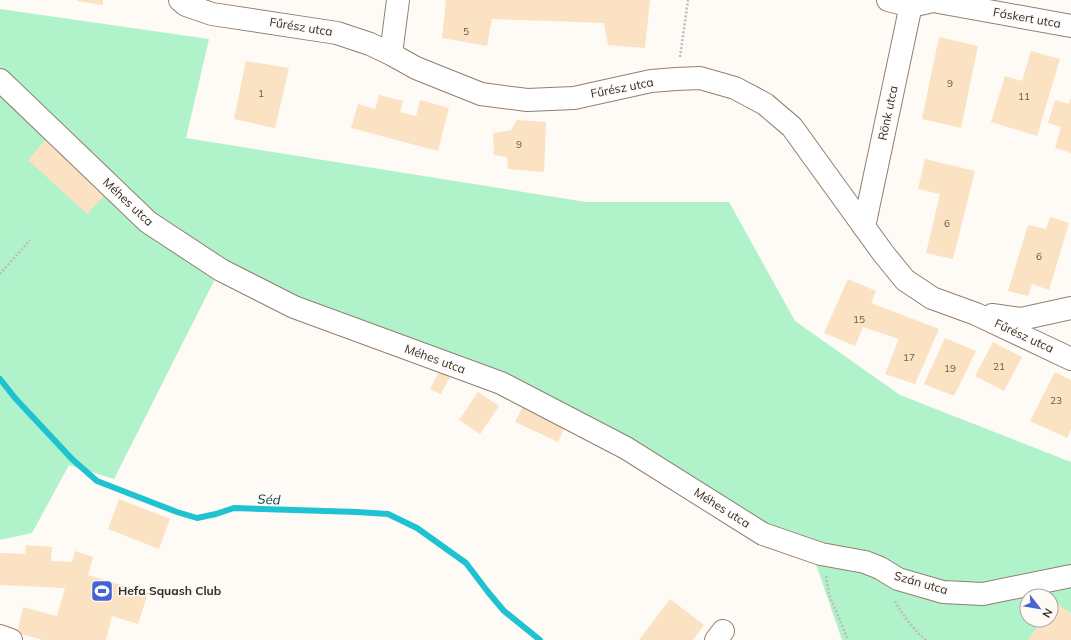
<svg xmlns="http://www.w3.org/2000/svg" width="1071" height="640" viewBox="0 0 1071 640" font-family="Mulish,sans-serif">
  <rect width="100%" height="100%" fill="#fefaf6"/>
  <path fill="#b0f2ca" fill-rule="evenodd" d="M0,9L209,39L186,138L586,202H729L795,321L900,395L1071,462V640H842L810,547L779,536L625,441L217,275L114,479L69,465L32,533L0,540ZM1027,596H1051V620H1027Z"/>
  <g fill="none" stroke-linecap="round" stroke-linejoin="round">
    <path stroke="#1ec2d1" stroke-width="6" d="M0,379L15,398L72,459L97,481L177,512L197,518L216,514L234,508L357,512L388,514L417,528L466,563L488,592L504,611L540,640"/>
  </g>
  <g fill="#fae2c2">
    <path d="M77,0H103V5L77,1Z"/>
    <path d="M446,0H650L645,48L608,45L604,23L492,19L487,46L442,38Z"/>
    <path d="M939,37L978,46L961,128L922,119Z"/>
    <path d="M1031,51L1060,59L1037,136L991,122L1005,76L1022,81Z"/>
    <path d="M246,61L289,68L275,128L234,119Z"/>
    <path d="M379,95L403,101L400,112L416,116L420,100L449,108L438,151L351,128L358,104L375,109Z"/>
    <path d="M1071,97V153L1055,148L1061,127L1048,123L1055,100L1069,104Z"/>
    <path d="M517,120L546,122L544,172L508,169L507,157L494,155L493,133L511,130Z"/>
    <path d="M47,138L107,193L87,214L28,160Z"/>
    <path d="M925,159L975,171L953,259L926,253L940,194L918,189Z"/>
    <path d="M1050,217L1069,223L1049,290L1032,284L1028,296L1008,291L1028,225L1046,229Z"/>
    <path d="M848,279L876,291L871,303L939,329L915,384L885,374L899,339L863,327L855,346L824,333Z"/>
    <path d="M945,338L976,351L954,396L924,384Z"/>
    <path d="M993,342L1022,357L1004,391L975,376Z"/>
    <path d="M440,370L451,375L441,394L430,389Z"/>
    <path d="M1055,372L1071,380V429L1067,438L1030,421Z"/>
    <path d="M478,392L499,406L480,434L459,420Z"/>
    <path d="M524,404L566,424L558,442L515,422Z"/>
    <path d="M119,499L170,519L159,549L108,529Z"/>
    <path d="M26,545L52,547L51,561L72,562L75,551L93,557L88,575L148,593L138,624L112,616L106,640H43L17,633L23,607L57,616L65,588L0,585V553L25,554Z"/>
    <path d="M670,599L704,625L693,640H639Z"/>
    <path d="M1054,602L1071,613V640H1028L1042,620H1051V606Z"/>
  </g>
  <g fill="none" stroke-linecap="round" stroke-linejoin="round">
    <g stroke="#927f70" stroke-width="24">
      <g id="minor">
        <path d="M180,0L186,5L212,14L337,33L370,44L391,54L416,68L481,94L527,100L574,98L651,81L676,79L700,78L735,88L765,104L792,127L883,253L905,280L932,298L976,314L1071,359"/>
        <path d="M888,0L911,6L933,1L1071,26"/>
        <path d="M391,54L398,0"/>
        <path d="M0,80L148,222L221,270L294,307L501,383L626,448L763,534L821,554L865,562L880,568L898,579L943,592L983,594L1071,576"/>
        <path d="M864,227L912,0"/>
        <path d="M992,315L1021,319L1071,308"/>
        <path d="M0,636L11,640"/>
        <path d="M716,640L723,631"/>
      </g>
    </g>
    <g stroke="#c1bbb7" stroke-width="2.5" stroke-dasharray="2 2" stroke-linecap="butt">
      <path d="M680,57L688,0"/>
      <path d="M0,274L30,240"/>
      <path d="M826,576L829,594L848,640"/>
      <path d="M895,601C903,616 913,629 926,640"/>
    </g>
    <use href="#minor" stroke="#fff" stroke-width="22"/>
  </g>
  <defs>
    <g id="stadium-square" transform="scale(1.15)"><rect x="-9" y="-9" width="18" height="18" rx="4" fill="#4762d5" stroke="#fefaf6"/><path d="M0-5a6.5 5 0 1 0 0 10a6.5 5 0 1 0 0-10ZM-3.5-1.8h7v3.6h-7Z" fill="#fff"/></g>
  </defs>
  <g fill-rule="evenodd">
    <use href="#stadium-square" x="102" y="591"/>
  </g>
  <g text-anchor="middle" stroke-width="3" stroke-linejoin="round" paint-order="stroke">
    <g font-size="10" fill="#665a4e">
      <text x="466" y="35">5</text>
      <text x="950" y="87">9</text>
      <text x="261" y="97">1</text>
      <text x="1024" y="100">11</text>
      <text x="519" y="148">9</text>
      <text x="947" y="227">6</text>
      <text x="1039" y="260">6</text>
      <text x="859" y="323">15</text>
      <text x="909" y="361">17</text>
      <text x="999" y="370">21</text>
      <text x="950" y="372">19</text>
      <text x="1056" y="404">23</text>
    </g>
    <g font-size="12" fill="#352d27" stroke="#fefaf6">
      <text transform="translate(1027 18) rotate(10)" y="4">Fáskert utca</text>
      <text transform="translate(301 27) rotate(9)" y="4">Fűrész utca</text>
      <text transform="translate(622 88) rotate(-11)" y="4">Fűrész utca</text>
      <text transform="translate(888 113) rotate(-78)" y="4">Rönk utca</text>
      <text transform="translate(128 202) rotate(43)" y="4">Méhes utca</text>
      <text transform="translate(1024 336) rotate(25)" y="4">Fűrész utca</text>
      <text transform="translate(435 359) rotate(20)" y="4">Méhes utca</text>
      <text transform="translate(722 508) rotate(32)" y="4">Méhes utca</text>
      <text transform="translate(921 583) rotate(16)" y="4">Szán utca</text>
    </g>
    <g font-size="12" font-weight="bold" fill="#352d27" stroke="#fefaf6" text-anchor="start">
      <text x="118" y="595">Hefa Squash Club</text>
    </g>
    <g font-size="13" font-style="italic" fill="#00454b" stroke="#fefaf6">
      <text transform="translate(269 499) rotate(2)" y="5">Séd</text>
    </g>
  </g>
  <g transform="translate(1039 608) rotate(121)"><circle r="19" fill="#fefaf6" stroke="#aea8a3"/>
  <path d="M0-3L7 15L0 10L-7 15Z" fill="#4762d5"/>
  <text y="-6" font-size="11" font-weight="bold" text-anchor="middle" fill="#352d27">N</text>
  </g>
</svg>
